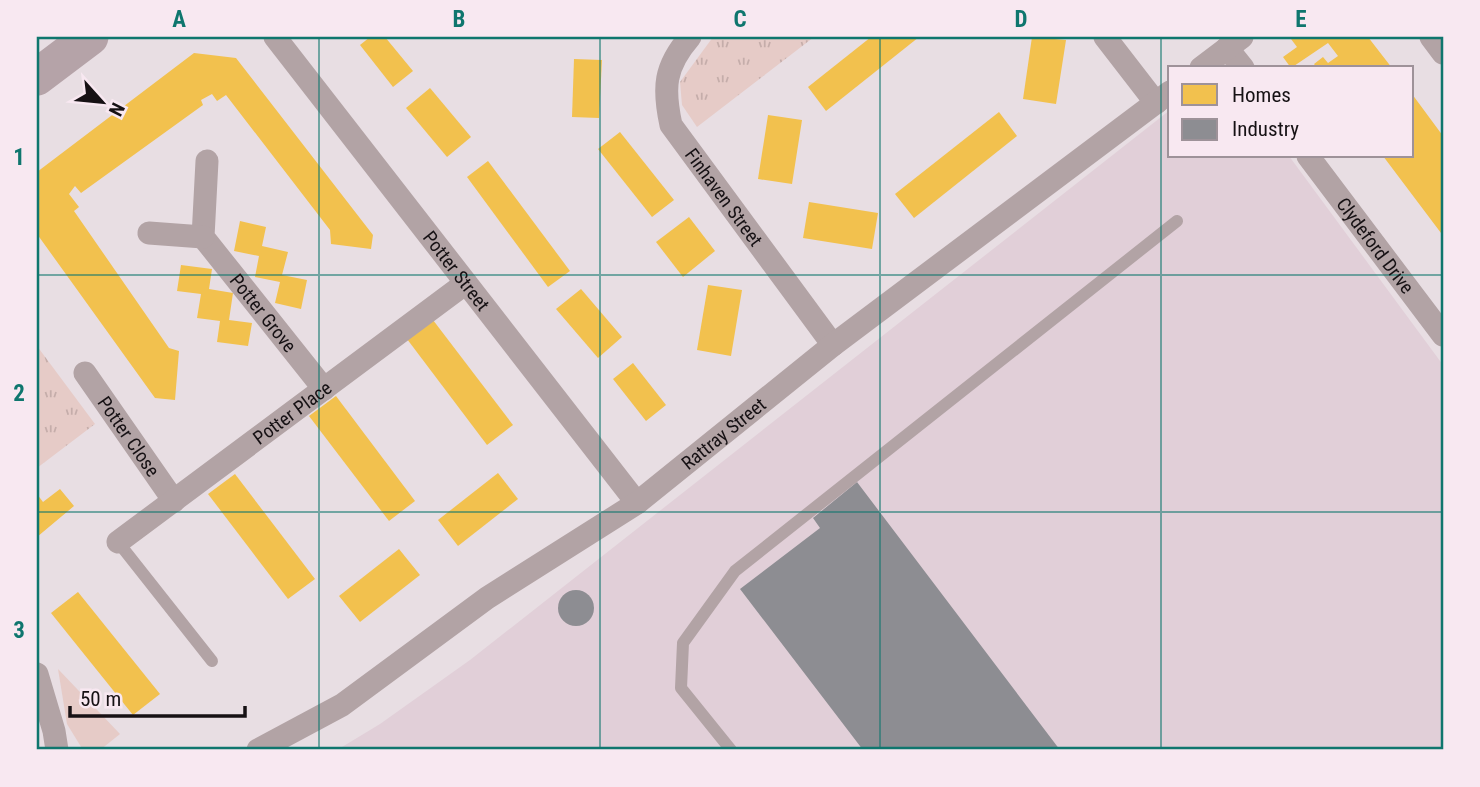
<svg xmlns="http://www.w3.org/2000/svg" width="1480" height="787" viewBox="0 0 1480 787" font-family="'Roboto Condensed',sans-serif">
  <defs>
    <pattern id="park-tufts" width="24" height="20" patternUnits="userSpaceOnUse" patternTransform="scale(1.75)"><rect width="24" height="20" fill="#e6cbc7"/><path d="M3 7l-1-3M5 7V3M7 7l1-3M15 17l-1-3M17 17v-4M19 17l1-3" fill="none" stroke="#c5adaa"/></pattern>
  </defs>
  <rect width="100%" height="100%" fill="#e8dee3"/>
  <path fill="#e1cfd8" d="M1170,110V156H1289L1443,365V750H337L380,724L470,660Z"/>
  <path fill="#e6cbc7" d="M58,669L120,734L100,750H83L67,724Z"/>
  <g fill="url(#park-tufts)">
    <path d="M713,37H814L697,127L682,105L680,82Z"/>
    <path d="M37,346L95,424L37,468Z"/>
  </g>
  <g fill="#f2c14e">
    <path d="M370,37H385L413,71L393,87L360,45Z"/>
    <path d="M871,37H919L826,111L808,87Z"/>
    <path d="M1032,37L1066,40L1056,104L1023,99Z"/>
    <path d="M1293,37H1368L1392,68H1317L1314,64L1323,57L1328,63L1338,56L1328,43L1291,68L1283,57L1297,47L1291,39Z"/>
    <path d="M194,53L236,58L373,235L371,249L331,244L330,230L226,95L217,101L212,94L201,100L203,105L81,193L75,186L69,194L79,207L74,211L169,348L179,351L175,400L155,398L37,234V172Z"/>
    <path d="M574,59L602,60L599,118L572,117Z"/>
    <path d="M430,88L471,137L447,157L406,108Z"/>
    <path d="M1412,94L1443,136V231L1441,233L1383,156H1412Z"/>
    <path d="M999,112L1017,136L914,218L895,194Z"/>
    <path d="M768,115L802,120L792,184L758,179Z"/>
    <path d="M620,132L674,200L652,217L598,149Z"/>
    <path d="M488,161L570,271L548,287L467,177Z"/>
    <path d="M809,202L878,213L872,249L803,238Z"/>
    <path d="M689,217L715,251L683,277L656,242Z"/>
    <path d="M240,221L266,227L262,246L288,252L282,275L307,280L301,309L275,303L280,282L255,277L259,256L234,251Z"/>
    <path d="M181,265L212,269L209,289L233,293L229,320L252,323L248,346L217,342L220,321L197,318L201,294L177,291Z"/>
    <path d="M708,285L742,290L731,356L697,350Z"/>
    <path d="M581,289L622,337L598,358L556,309Z"/>
    <path d="M433,320L513,425L487,445L407,339Z"/>
    <path d="M633,363L666,405L646,421L613,379Z"/>
    <path d="M336,396L415,501L389,521L309,416Z"/>
    <path d="M498,473L518,499L458,546L438,520Z"/>
    <path d="M235,474L315,579L288,599L208,494Z"/>
    <path d="M60,489L74,506L37,537V494L43,502Z"/>
    <path d="M399,549L420,575L360,622L339,596Z"/>
    <path d="M78,592L160,694L133,715L51,613Z"/>
  </g>
  <g fill="#8d8d92">
    <path d="M857,482L1060,750H863L740,589L820,528L813,518Z"/>
    <circle cx="576" cy="608" r="18"/>
  </g>
  <g fill="none" stroke-linecap="round" stroke-linejoin="round">
    <g stroke="#b2a3a5" stroke-width="12">
      <path d="M118,542L212,661"/>
      <path d="M731,750L681,688L683,643L735,571L1177,221"/>
    </g>
    <g stroke="#b2a3a5" stroke-width="23">
      <path id="s1" d="M275,37L637,503"/>
      <path id="s2" d="M690,37C664,67 663,88 671,125L833,345"/>
      <path d="M1105,37L1156,103"/>
      <path d="M1431,37L1443,53"/>
      <path d="M1227,48L1243,68"/>
      <path d="M1201,68L1242,37"/>
      <path id="s3" d="M1308,156L1443,335"/>
      <path id="s4" d="M207,161L203,237L324,389"/>
      <path d="M149,233L203,237"/>
      <path id="s5" d="M85,373L174,501"/>
      <path id="s6" d="M118,542L466,283"/>
      <path d="M37,674L54,731L57,750"/>
      <path id="s7" d="M258,750L342,705L487,598L637,503L833,345L1170,92"/>
    </g>
    <path stroke="#b5a3a8" stroke-width="37" d="M37,77L90,37"/>
  </g>
  <path fill="none" stroke="#0f766e" stroke-width="2" stroke-opacity="0.55" d="M319,37V750M600,37V750M880,37V750M1161,37V750M37,275H1443M37,512H1443"/>
  <g text-anchor="middle" stroke-width="7" stroke-linejoin="round" paint-order="stroke">
    <g font-size="19" fill="#161114" stroke="#f8e8f1">
      <text dy="7" stroke="none"><textPath href="#s2" startOffset="184">Finhaven Street</textPath></text>
      <text dy="7" stroke="none"><textPath href="#s3" startOffset="112">Clydeford Drive</textPath></text>
      <text dy="7" stroke="none"><textPath href="#s1" startOffset="296">Potter Street</textPath></text>
      <text dy="7" stroke="none"><textPath href="#s4" startOffset="173">Potter Grove</textPath></text>
      <text dy="7" stroke="none"><textPath href="#s6" startOffset="217">Potter Place</textPath></text>
      <text dy="7" stroke="none"><textPath href="#s7" startOffset="564">Rattray Street</textPath></text>
      <text dy="7" stroke="none"><textPath href="#s5" startOffset="77">Potter Close</textPath></text>
    </g>
  </g>
  <rect width="1480" height="787" fill="none" stroke="#f8e8f1" stroke-width="77"/>
  <rect x="1168" y="66" width="245" height="91" fill="#f8e8f1" stroke="#9e9299" stroke-width="2"/>
  <rect x="1182" y="84" width="35" height="21" fill="#f2c14e" stroke="#9e9299" stroke-width="2"/>
  <text x="1232" y="102" font-size="21" fill="#161114">Homes</text>
  <rect x="1182" y="119" width="35" height="21" fill="#8d8d92" stroke="#9e9299" stroke-width="2"/>
  <text x="1232" y="136" font-size="21" fill="#161114">Industry</text>
  <g transform="translate(102 102) rotate(117)" stroke="#f8e8f1" stroke-width="5" paint-order="stroke">
  <path d="M0-5L12 26L0 18L-12 26Z" fill="#161114"/>
  <text y="-10" font-size="19" font-weight="bold" text-anchor="middle" fill="#161114">N</text>
  </g>
  <path d="M70 706v10h175v-10" fill="none" stroke="#161114" stroke-width="3.5"/>
  <text x="80" y="706" font-size="21" fill="#161114" stroke="#f8e8f1" stroke-width="5" paint-order="stroke">50 m</text>
  <rect x="38" y="38" width="1404" height="710" fill="none" stroke="#0f766e" stroke-width="2.5"/>
  <g font-size="23" text-anchor="middle" font-weight="bold" fill="#0f766e">
    <text x="179" y="27">A</text>
    <text x="459" y="27">B</text>
    <text x="740" y="27">C</text>
    <text x="1021" y="27">D</text>
    <text x="1301" y="27">E</text>
    <text x="19" y="165">1</text>
    <text x="19" y="401">2</text>
    <text x="19" y="638">3</text>
  </g>
</svg>
